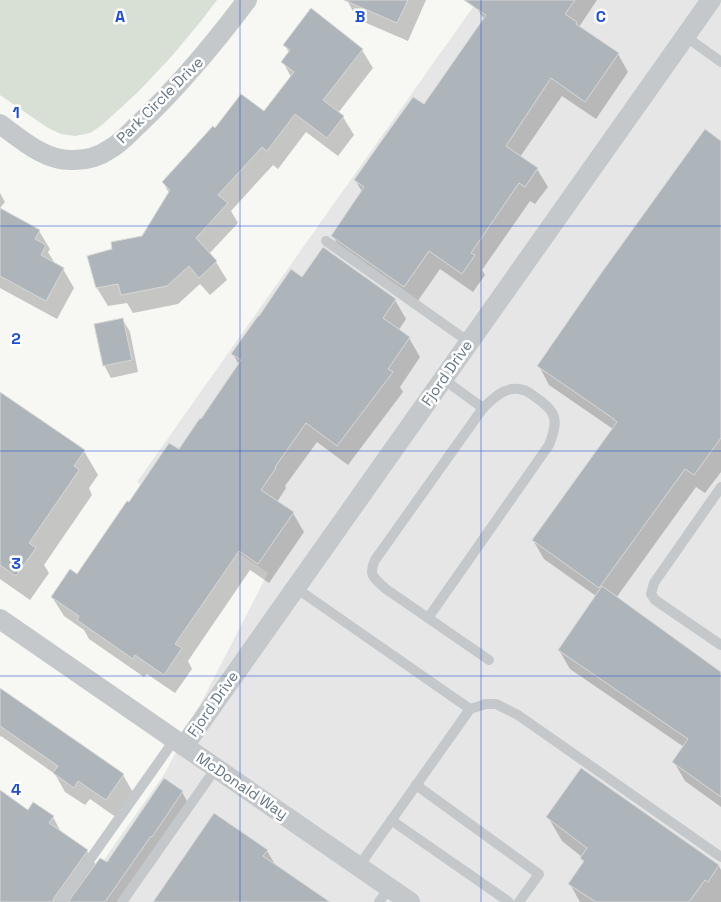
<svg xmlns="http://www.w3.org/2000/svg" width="721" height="902" viewBox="0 0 721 902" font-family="'Space Grotesk',sans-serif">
  <rect width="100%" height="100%" fill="#f7f7f4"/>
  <path fill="#e5e6e5" d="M478,0H721V902H74L165,773L268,573L137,482Z"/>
  <path fill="#d8dfd5" d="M0,0H217L201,21L171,57L138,92L102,125L90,133L75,136L61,134L48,128L0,95Z"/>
  <g fill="#0003">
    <path d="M347,0H426L408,41L357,19Z"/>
    <path d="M483,0H597L579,27L618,54L628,72L596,119L562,96L520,157L537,169L548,187L535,204L530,201L482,270L485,275L473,292L440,269L415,305L343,255L333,236L362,192L356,181L424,106L484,19L477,8Z"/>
    <path d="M285,45L362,50L373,68L338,113L343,117L354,135L338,156L306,132L278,169L273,165L231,211L238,223L209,254L216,262L227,280L210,295L200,284L178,304L133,313L127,303L108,306L97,288L114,250L143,237L169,193L163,182L215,130L264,113L291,77L283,62L289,53Z"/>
    <path d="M721,143V472L705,493L696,487L616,598L721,673V807L685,781L674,762L684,747L570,669L559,650L596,596L544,559L533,540L613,429L549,385L539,366Z"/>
    <path d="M0,193L5,202L0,208Z"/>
    <path d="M0,209L39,231L50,249L48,252L56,265L63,269L74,288L57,319L0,288Z"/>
    <path d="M302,278L395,300L406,319L398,331L409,338L420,357L400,387L403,392L348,465L317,442L285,486L286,488L277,502L293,513L304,532L269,583L250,570L188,661L192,669L175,693L147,674L144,677L89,639L84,630L64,616L52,597L78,576L130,504L179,451L239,365L233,354Z"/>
    <path d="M123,320L130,332L138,372L111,378L104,365Z"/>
    <path d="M0,394L84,451L98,475L89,488L92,495L44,565L49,573L30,600L0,579Z"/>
    <path d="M0,690L123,775L134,794L117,818L90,799L85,805L65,792L55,774L1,736L0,737Z"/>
    <path d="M582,769L719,866L721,870V902H580L570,884L584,863L581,858L582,857L562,841L548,817Z"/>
    <path d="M0,792L28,811L53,817L62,834L87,851L96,865L107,864L182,792L189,805L121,902H0Z"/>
    <path d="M267,851L276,866L327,902H154Z"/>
  </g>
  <g fill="#adb5bb" stroke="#d8d8d6">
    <path d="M344,0H408L397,23Z"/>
    <path d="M464,0H575L565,14L577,22L576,24L619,53L585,102L551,78L506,146L538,168L525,187L519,183L471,253L475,255L462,274L429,251L404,287L331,236L364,187L354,180L380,143L413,97L424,104L486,15Z"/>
    <path d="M311,8L363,49L323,100L344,116L327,138L295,114L267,151L262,147L218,195L228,203L196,238L217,261L199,278L189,266L167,286L121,295L118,284L96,288L87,256L112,249L111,242L142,236L170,190L162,182L213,126L215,128L241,94L264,111L294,72L281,62L290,50L283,45Z"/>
    <path d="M705,129L721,141V438L694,475L685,469L599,588L532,540L617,422L613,419H614L537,366L602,272Z"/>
    <path d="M0,208L40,230L35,239L46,245L41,255L64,268L46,301L0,276Z"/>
    <path d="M323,247L396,299L383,318L410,337L388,369L393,372L337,446L306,423L275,467L276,468L261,490L294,512L258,564L239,551L175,644L182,648L164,675L135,655L133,659L77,620L79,616L51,597L70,569L77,574L127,501L129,502L169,443L179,449L200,418L201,419L241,360L231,354L258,316H259L291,269L302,277Z"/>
    <path d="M123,318L132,360L103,366L94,324Z"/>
    <path d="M0,392L85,450L74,466L79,470L29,543L36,548L16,576L0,565Z"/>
    <path d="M602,586L721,672V797L672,762L688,739L558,650Z"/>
    <path d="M0,688L124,774L106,800L78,781L74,788L53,773L58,766L0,726Z"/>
    <path d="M581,768L719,865L708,882L705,880L689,902H596L568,884L584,861L580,858L587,848L546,817Z"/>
    <path d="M164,778L183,791L152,837L151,836L105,902H68L100,858L107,862Z"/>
    <path d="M0,790L28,810L33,802L54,816L49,823L88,850L54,898L53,902H0Z"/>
    <path d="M214,813L268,850L263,856L330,902H153Z"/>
  </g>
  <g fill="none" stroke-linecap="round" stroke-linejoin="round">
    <g stroke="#c4c8cb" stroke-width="10">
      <path d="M685,36L721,62"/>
      <path d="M326,241L469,342"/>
      <path d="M443,379L483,408L375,560C368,576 374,578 386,589L489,660"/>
      <path d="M721,487L654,583L651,594L655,600L721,645"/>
      <path d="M296,588L470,709L359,866"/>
      <path d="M428,618L549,445C559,419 557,412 534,396C528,391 520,388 512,389C500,391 492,400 483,408"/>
      <path d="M470,709L486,704H496L518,715L721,857"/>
      <path d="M416,785L539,874L519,902"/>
      <path d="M391,820L509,902"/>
      <path d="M60,902L175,739"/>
      <path d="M122,902L216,768"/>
      <path d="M379,902L390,887"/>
    </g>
    <g stroke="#c4c8cb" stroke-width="20">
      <path d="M0,124C22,140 46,162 74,160C87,160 100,156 110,149C121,143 130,132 139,124C179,86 214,44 247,0"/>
      <path d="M0,619L410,902"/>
      <path d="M184,746L711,0"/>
    </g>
  </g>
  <path fill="none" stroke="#1d4ed8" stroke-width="1" stroke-opacity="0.55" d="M240,0V902M481,0V902M0,226H721M0,451H721M0,676H721"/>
  <g text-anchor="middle" stroke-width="5" stroke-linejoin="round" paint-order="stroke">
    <g font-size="15" fill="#657686" stroke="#fff">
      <text transform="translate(160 100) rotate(-45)" y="5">Park Circle Drive</text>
      <text transform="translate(447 373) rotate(-55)" y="5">Fjord Drive</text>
      <text transform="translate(213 704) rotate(-55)" y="5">Fjord Drive</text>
      <text transform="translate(242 786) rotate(34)" y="5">McDonald Way</text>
    </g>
  </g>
  <g font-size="16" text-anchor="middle" font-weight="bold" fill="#1d4ed8" stroke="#fff" stroke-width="5" stroke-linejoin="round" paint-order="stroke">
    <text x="120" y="22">A</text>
    <text x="360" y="22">B</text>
    <text x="601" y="22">C</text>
    <text x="16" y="118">1</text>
    <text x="16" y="344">2</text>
    <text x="16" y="569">3</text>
    <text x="16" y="795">4</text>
  </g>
</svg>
